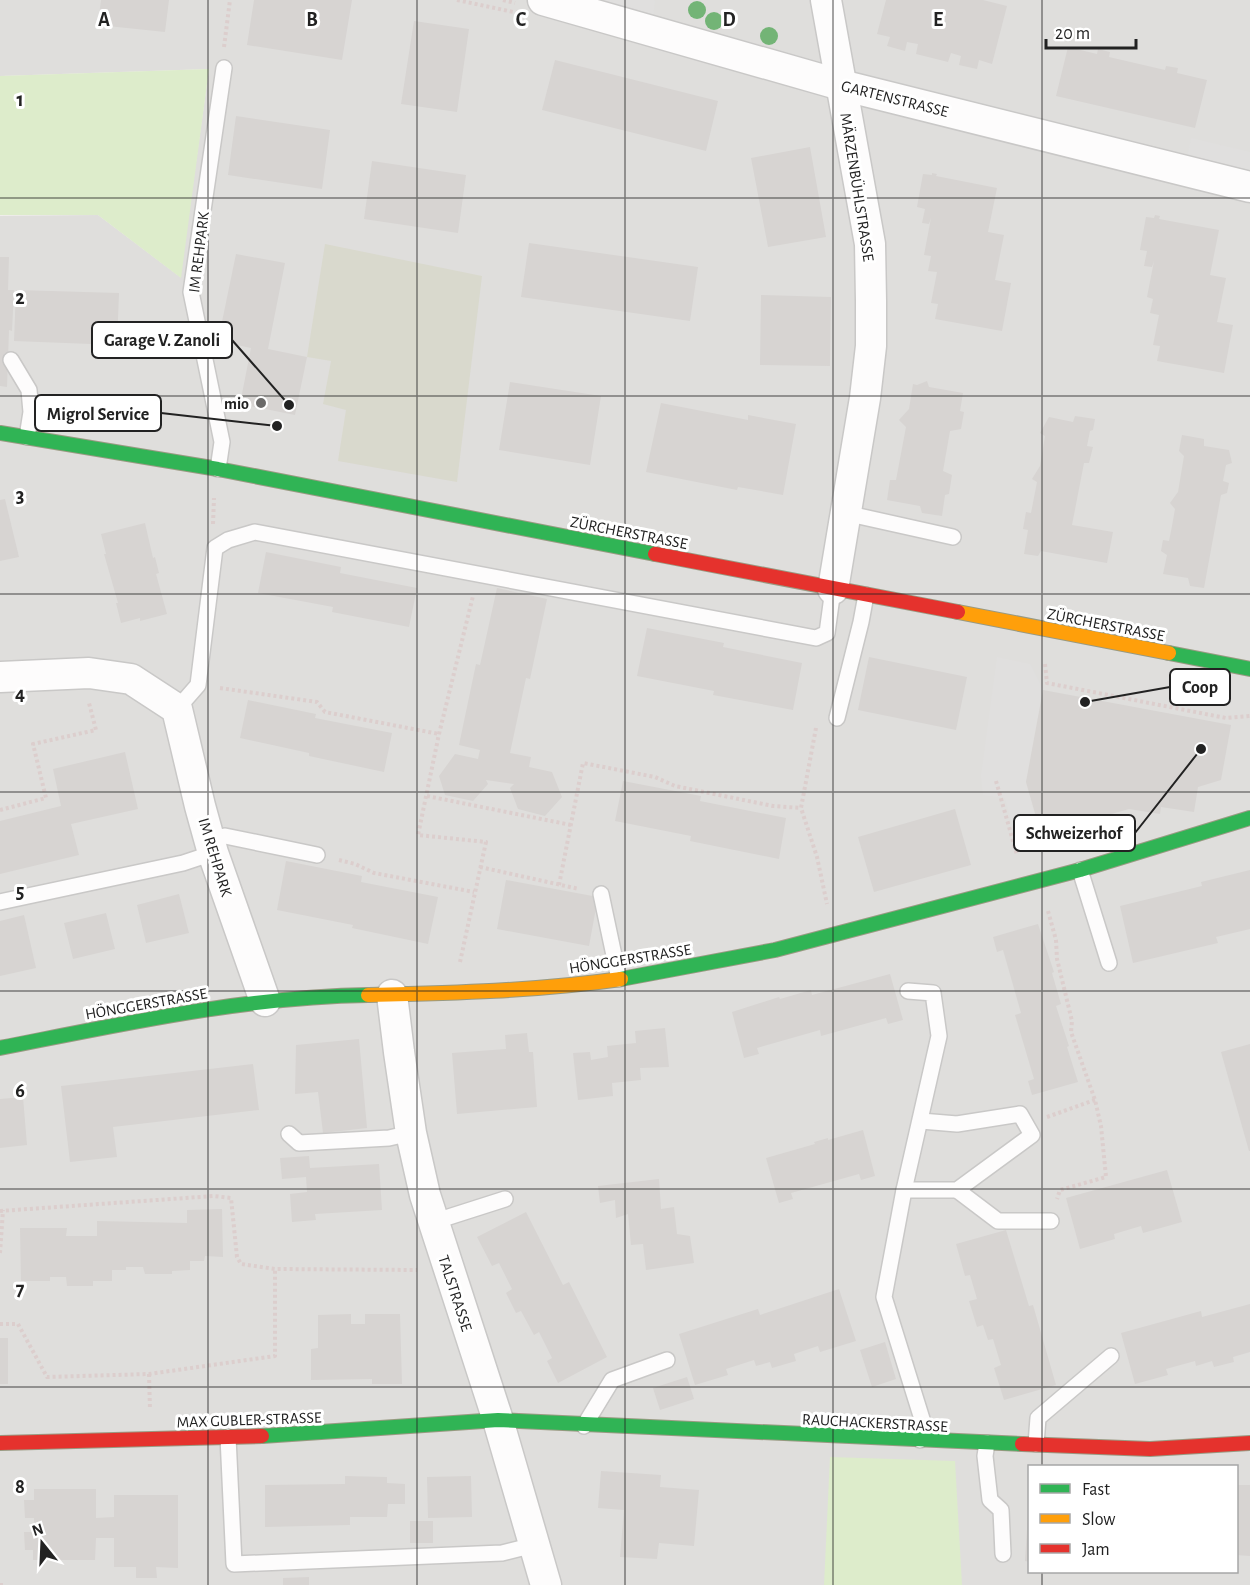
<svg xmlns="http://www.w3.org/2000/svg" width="1250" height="1585" viewBox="0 0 1250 1585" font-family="'Alegreya Sans',sans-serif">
  <rect width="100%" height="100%" fill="#f0eeeb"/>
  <path fill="#dfdedc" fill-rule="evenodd" d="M0,0H1250V1585H0V216L98,215L180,277L209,69L0,76ZM1030,1466H1236V1572H1030Z"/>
  <path fill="#d9d9cd" d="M325,244L482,276L457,482L338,461L346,410L323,404L331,361L307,357Z"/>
  <g fill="#ddeccb">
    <path d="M209,69L181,278L98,215H0V76Z"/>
    <path d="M830,1457L955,1461L962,1585H824Z"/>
  </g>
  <g fill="#e0dfde">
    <path d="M545,0H655L652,30Z"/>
    <path d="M1191,138L1250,152V181L1185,166Z"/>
    <path d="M997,657L1030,664L1043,690L1026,782L1038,827L1015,833L1005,798L983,795L981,776Z"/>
  </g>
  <g fill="#d7d4d2">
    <path d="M101,0H169L165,32L98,25Z"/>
    <path d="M254,0H352L342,60L247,45Z"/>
    <path d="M886,0H983L1007,6L992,64L979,60L977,69L959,65L961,56L951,53L948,62L916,54L918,44L907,42L905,51L887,46L890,37L877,34Z"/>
    <path d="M414,21L469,29L457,112L401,104Z"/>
    <path d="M1068,47L1097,54L1098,49L1110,52L1109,57L1165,70L1166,66L1178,68L1177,73L1207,80L1195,128L1056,96Z"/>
    <path d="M555,60L718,101L706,151L542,110Z"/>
    <path d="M236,116L330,130L322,189L228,175Z"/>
    <path d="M810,147L826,237L768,247L751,158Z"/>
    <path d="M372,161L466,175L458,233L364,219Z"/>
    <path d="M932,173L937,174L936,176L997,188L988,232L1004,235L995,280L1011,283L1002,331L935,319L938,304L931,303L937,272L928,271L931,256L924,255L931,218L929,224L922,223L925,209L917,207L923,174L932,175Z"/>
    <path d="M1155,215L1160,216L1159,219L1219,230L1210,275L1226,278L1217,322L1233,325L1224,373L1157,361L1160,346L1153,345L1159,315L1150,313L1153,299L1147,297L1154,261L1152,267L1144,266L1147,251L1140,250L1146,217L1154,218Z"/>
    <path d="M529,243L698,267L690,321L521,297Z"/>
    <path d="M236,254L285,263L268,349L307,357L295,415L240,404L251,348L218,341Z"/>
    <path d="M0,257H9L8,290H14L12,331L9,330L7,387L0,386Z"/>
    <path d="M16,290L119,293L117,345L14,341Z"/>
    <path d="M761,295L831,297L830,366L760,365Z"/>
    <path d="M927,381L929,387L963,393L960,411L964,412L961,429L950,431L943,471L952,475L949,494L945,495L942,516L922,513L920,506L887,500L890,480H896L906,427L899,420L909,409L913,384L917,385Z"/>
    <path d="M510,382L601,396L590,465L499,450Z"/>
    <path d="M661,403L748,420V415L796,424L783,495L738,487L737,490L646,472Z"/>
    <path d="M1075,416L1095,419L1093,430L1090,431L1087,446L1093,447L1089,463H1084L1072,525L1113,532L1107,563L1041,551L1038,556L1024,554L1028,530L1023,529L1026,512L1031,513L1037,482L1032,479L1040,466L1045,436L1040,433L1049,417L1073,422Z"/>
    <path d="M1182,435L1204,439V446L1229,450L1232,463L1226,465L1223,481L1229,483L1227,493L1221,495L1204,588L1190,586L1188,578L1163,574L1167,555L1161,551L1163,540L1169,541L1172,526L1175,509L1170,503L1178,492L1184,456L1179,451Z"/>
    <path d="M5,499L19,557L0,561V500Z"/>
    <path d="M145,523L153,558L155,557L159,573L156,574L167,614L140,621V618L121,623L116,603H118L104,554H106L101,534Z"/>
    <path d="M266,552L341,567L340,573L417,588L409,627L332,612L333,607L258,593Z"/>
    <path d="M497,588L547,599L530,679L526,678L510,753L531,757L529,767L552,772L562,797L545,816L518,809L510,788L514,784L486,780L488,784L473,801L445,795L439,776L455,754L478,759L480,750L459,745L476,664L480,665Z"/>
    <path d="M647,628L724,643L723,647L802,663L793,710L713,695L714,691L637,676Z"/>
    <path d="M869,657L967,677L956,730L858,710Z"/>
    <path d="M1043,690L1231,725L1221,780L1198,787L1194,812L1161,807L1160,814L1129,809L1041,834L1026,782Z"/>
    <path d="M248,700L316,714L315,718L392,733L384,772L309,756V753L240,738Z"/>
    <path d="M125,752L138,809L71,824L79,855L0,874V821L61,806L53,769Z"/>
    <path d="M623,781L701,796L700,801L786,818L779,859L690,841L691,836L615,821Z"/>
    <path d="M955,809L971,865L874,892L858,837Z"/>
    <path d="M286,861L362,876L361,882L438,897L428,944L352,928L353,925L277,910Z"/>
    <path d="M1250,870V929L1216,937L1218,943L1133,963L1120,906L1202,886L1201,882Z"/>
    <path d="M506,880L598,897L589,946L497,929Z"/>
    <path d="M179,894L189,933L146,943L137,905Z"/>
    <path d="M106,913L115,949L73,959L64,923Z"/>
    <path d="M24,915L36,968L0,976V921Z"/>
    <path d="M1038,924L1054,972L1052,973L1061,1004L1056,1006L1069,1046L1067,1047L1078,1082L1032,1095L1028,1081L1034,1079L1015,1015L1021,1013L1003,950L997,952L993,937Z"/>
    <path d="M890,974L903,1020L888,1024L886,1018L821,1036L820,1030L757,1048L759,1054L744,1058L732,1012L779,997L780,999L811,990L812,995Z"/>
    <path d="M665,1028L669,1067L640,1068L641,1080L612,1083L613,1096L578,1100L573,1053L590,1052L591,1060L608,1057L607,1046L636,1043L635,1031Z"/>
    <path d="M527,1033L529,1052H533L537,1107L457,1114L452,1053L506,1049L505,1035Z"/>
    <path d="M359,1039L367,1128L323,1133L318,1092L295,1094L296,1045Z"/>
    <path d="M1250,1044V1151H1249L1221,1052Z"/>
    <path d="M253,1064L259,1110L113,1127L117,1157L70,1162L61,1086Z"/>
    <path d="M23,1097L27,1145L0,1148V1099Z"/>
    <path d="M863,1130L875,1176L861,1180L859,1174L791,1193L793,1199L779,1203L766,1158L815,1144L814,1142L828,1138V1140Z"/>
    <path d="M309,1156L310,1168L379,1164L382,1210L315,1214L316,1220L292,1222L290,1194L307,1192L306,1177L282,1179L280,1158Z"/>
    <path d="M1167,1170L1182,1222L1143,1233L1141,1226L1114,1234L1115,1239L1080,1249L1066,1198Z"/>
    <path d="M659,1179L661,1209L674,1207L677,1234L690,1236L694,1263L646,1270L643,1244L631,1245L628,1214L616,1218L615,1200L600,1203L598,1186Z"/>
    <path d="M222,1209L223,1257L205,1256L204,1261H190V1270L172,1271V1274H145L143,1267H126V1270H112V1281H93V1286H67L66,1277H50V1281H21L20,1228H67L66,1236H97V1221L187,1223V1210Z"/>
    <path d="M526,1212L563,1285L569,1282L607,1357L558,1383L547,1361L552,1358L539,1332L534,1335L521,1311L516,1313L506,1293L512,1289L499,1263L492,1266L477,1237Z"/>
    <path d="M1006,1230L1029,1306L1033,1305L1056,1385L1004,1400L994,1368L1001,1365L993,1339L988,1340L983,1325L977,1327L969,1301L977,1299L970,1275L965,1276L956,1244Z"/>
    <path d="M839,1289L856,1341L820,1352L818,1346L794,1354L796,1361L772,1368L770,1362L756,1366L754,1360L726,1369L728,1375L695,1385L679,1334L758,1309L760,1315Z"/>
    <path d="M1250,1304V1352L1233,1357L1234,1362L1214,1367L1212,1361L1196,1366L1195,1361L1166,1369L1168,1375L1135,1384L1121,1333L1201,1311L1202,1317Z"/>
    <path d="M351,1314V1324H365V1314H400L402,1384H372V1379L311,1380V1349L318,1348V1315Z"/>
    <rect x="0" y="1338" width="8" height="46"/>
    <path d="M885,1342L896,1379L872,1387L860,1350Z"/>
    <path d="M687,1377L694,1399L660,1410L653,1388Z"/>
    <path d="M601,1471L661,1475L660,1487L699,1490L694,1546L659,1543L657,1559L620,1557L624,1510L598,1508Z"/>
    <path d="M345,1476L387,1477V1483L405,1484V1504H388L387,1517H350V1525L265,1527V1485L345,1484Z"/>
    <path d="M471,1476L472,1517L428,1518L427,1477Z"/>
    <path d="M1236,1485H1250V1556L1236,1555Z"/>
    <path d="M34,1489H96V1518L114,1517V1495H178V1568L156,1567L157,1578H136V1567H114V1538H96L95,1560H33V1550H25L24,1532H34V1518H25L24,1500H34Z"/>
    <path d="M1028,1513H1030V1562L1025,1561Z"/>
    <rect x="410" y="1521" width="23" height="22"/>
    <path d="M309,1577V1585H283V1578Z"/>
  </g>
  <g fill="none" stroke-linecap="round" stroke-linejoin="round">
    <g stroke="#c9c8c7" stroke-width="18">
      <g id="lane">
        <path d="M11,360L29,390L31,412L27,437"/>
        <path d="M218,469L222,442L191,292L224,68"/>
        <path d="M845,513L953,537"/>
        <path d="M177,709L198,685L215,548L228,540L255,532L816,638L827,633L833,589"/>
        <path d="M837,718L861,622L866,595"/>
        <path d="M210,840L225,836L317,855"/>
        <path d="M1080,870L1109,963"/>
        <path d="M601,894L619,979"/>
        <path d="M0,902L183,863L213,853"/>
        <path d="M908,991L933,993L939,1036L904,1190L884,1297L922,1419L920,1440"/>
        <path d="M289,1134L299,1143L389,1138L411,1133"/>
        <path d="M904,1190H957L1032,1135L1020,1114L957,1124L921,1121"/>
        <path d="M957,1190L998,1221H1051"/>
        <path d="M433,1222L505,1199"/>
        <path d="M584,1426L612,1380L667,1360"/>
        <path d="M228,1437L234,1564L502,1553L534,1545"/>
        <path d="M987,1443L985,1456L990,1500L1001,1510L1003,1554"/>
        <path d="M1036,1444L1038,1418L1111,1356"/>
      </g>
    </g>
    <g stroke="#c9c8c7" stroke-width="33">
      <g id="street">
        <path d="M543,0L841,85L1250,187"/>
        <path d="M826,0L870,244L871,301V346L865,398L833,589"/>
        <path d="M0,677L89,673L131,679L177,709L200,806L213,853L265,1001"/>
        <path d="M392,995L399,1052L411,1133L425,1195L498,1420L546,1585"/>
      </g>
    </g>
    <g stroke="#999a82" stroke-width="16">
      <g id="fast">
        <path d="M0,433L218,469L655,554"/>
        <path d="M1169,653L1250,669"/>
        <path d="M621,979L775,950L1080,870L1250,818"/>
        <path d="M0,1048C122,1024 243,997 368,995"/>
        <path d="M262,1436L498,1420L1022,1444"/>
      </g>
    </g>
    <g stroke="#999a82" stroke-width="16">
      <g id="slow">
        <path d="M958,612L1169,653"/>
        <path d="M368,995C452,993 537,991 621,979"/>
      </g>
    </g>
    <g stroke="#999a82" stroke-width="16">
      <g id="jam">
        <path d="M655,554L958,612"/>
        <path d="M0,1443L262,1436"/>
        <path d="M1022,1444L1150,1449L1250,1443"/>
      </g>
    </g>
    <g stroke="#dccecd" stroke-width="4" stroke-dasharray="3 3" stroke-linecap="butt">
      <path d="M457,0L518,13"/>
      <path d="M503,0L515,3"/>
      <path d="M224,47L230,0"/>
      <path d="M213,524L214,498"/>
      <path d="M1045,664L1047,683L1226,718L1250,716"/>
      <path d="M220,688L317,702L325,712L439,734"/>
      <path d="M816,728L801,808L817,857L827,904"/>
      <path d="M996,781L1017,855"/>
      <path d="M427,796L571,825"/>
      <path d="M0,810L46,798L33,744L96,730L89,703"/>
      <path d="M339,860L355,864L374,873L474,892"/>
      <path d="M480,867L579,889"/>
      <path d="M559,885L583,763L655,777L675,786L773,806L801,808"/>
      <path d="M1048,911L1056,940L1057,959L1072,1021L1071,1032L1095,1100L1101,1126L1106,1177L1060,1190L1057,1199"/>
      <path d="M460,962L486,842L418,835L439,734L473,596"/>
      <path d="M1047,1117L1095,1100"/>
      <path d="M0,1211L214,1196L231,1198L237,1257L241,1264L275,1269L417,1270"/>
      <path d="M0,1253L3,1210"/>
      <path d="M0,1324H18L47,1377L149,1374L275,1356V1269"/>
      <path d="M149,1374L150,1410"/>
      <path d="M0,1585H5"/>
    </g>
    <use href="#lane" stroke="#fdfcfc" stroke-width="15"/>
    <use href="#street" stroke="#fdfcfc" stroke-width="30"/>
    <use href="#fast" stroke="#30b455" stroke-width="14"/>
    <use href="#slow" stroke="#ff9f0a" stroke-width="14"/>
    <use href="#jam" stroke="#e5322d" stroke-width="14"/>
  </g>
  <g fill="#73b476">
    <circle cx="697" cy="10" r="9"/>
    <circle cx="714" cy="21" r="9"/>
    <circle cx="769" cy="36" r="9"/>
  </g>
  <path fill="none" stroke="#222" stroke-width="1.5" stroke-opacity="0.55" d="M208,0V1585M417,0V1585M625,0V1585M833,0V1585M1042,0V1466M0,198H1250M0,396H1250M0,594H1250M0,792H1250M0,991H1250M0,1189H1250M0,1387H1250M1042,1572V1585"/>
  <circle fill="#6a6968" stroke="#fff" stroke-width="2" cx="261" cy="403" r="6"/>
  <g text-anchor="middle" stroke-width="6" stroke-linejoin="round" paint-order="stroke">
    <g font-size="16" fill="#222" stroke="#fff">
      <text transform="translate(895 98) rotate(14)" y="6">GARTENSTRASSE</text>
      <text transform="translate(858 187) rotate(81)" y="6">MÄRZENBÜHLSTRASSE</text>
      <text transform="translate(198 252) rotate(-83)" y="6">IM REHPARK</text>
      <text transform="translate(629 532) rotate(11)" y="6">ZÜRCHERSTRASSE</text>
      <text transform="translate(1106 624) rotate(11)" y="6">ZÜRCHERSTRASSE</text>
      <text transform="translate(216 857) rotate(73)" y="6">IM REHPARK</text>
      <text transform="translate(630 958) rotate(-9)" y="6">HÖNGGERSTRASSE</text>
      <text transform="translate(146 1003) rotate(-10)" y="6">HÖNGGERSTRASSE</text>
      <text transform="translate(456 1293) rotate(72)" y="6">TALSTRASSE</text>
      <text transform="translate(249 1419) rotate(-2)" y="6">MAX GUBLER-STRASSE</text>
      <text transform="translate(875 1422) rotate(3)" y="6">RAUCHACKERSTRASSE</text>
    </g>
    <g font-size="16" font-weight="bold" fill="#222" stroke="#fff" text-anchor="end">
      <text x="249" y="409">mio</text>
    </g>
  </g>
  <g font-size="20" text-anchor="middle" font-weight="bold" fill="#222" stroke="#fff" stroke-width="6" stroke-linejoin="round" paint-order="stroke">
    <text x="104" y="26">A</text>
    <text x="312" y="26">B</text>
    <text x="521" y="26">C</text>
    <text x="729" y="26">D</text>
    <text x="938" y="26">E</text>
    <text x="20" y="106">1</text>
    <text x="20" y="304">2</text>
    <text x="20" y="502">3</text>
    <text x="20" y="700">4</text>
    <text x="20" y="898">5</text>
    <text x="20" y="1097">6</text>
    <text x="20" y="1295">7</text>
    <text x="20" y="1493">8</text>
  </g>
  <path fill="none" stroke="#222" stroke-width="2" d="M289 405L232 340M277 426L161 413M1085 702L1170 687M1201 749L1135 833"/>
  <g fill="#222" stroke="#fff" stroke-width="2">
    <circle cx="289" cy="405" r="6"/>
    <circle cx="277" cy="426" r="6"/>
    <circle cx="1085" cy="702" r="6"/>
    <circle cx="1201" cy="749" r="6"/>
  </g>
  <g fill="#fff" stroke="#222" stroke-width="2">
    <rect x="92" y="322" width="140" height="36" rx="6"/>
    <rect x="35" y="395" width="126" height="36" rx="6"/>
    <rect x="1170" y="669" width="60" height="36" rx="6"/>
    <rect x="1014" y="815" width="121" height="36" rx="6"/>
  </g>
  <g font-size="18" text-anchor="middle" font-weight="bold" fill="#222">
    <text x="162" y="346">Garage V. Zanoli</text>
    <text x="98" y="420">Migrol Service</text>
    <text x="1200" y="693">Coop</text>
    <text x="1074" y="839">Schweizerhof</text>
  </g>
  <rect x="1028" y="1465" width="210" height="108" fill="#ffffff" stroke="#a7a7a7" stroke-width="1.5"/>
  <rect x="1040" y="1484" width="30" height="9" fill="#30b455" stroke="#a7a7a7" stroke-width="1.5"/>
  <text x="1082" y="1495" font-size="18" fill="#222222">Fast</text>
  <rect x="1040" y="1514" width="30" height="9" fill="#ff9f0a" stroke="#a7a7a7" stroke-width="1.5"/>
  <text x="1082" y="1525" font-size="18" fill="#222222">Slow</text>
  <rect x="1040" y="1544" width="30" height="9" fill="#e5322d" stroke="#a7a7a7" stroke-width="1.5"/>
  <text x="1082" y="1555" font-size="18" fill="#222222">Jam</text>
  <g transform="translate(42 1543) rotate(342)" stroke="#ffffff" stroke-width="4.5" paint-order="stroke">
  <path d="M0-4.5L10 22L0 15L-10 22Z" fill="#222222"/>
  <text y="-9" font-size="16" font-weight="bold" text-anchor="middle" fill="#222222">N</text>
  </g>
  <path d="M1046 39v9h90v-9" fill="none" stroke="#222222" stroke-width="3"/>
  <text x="1055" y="39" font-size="18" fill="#222222" stroke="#ffffff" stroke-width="4.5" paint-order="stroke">20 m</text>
</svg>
